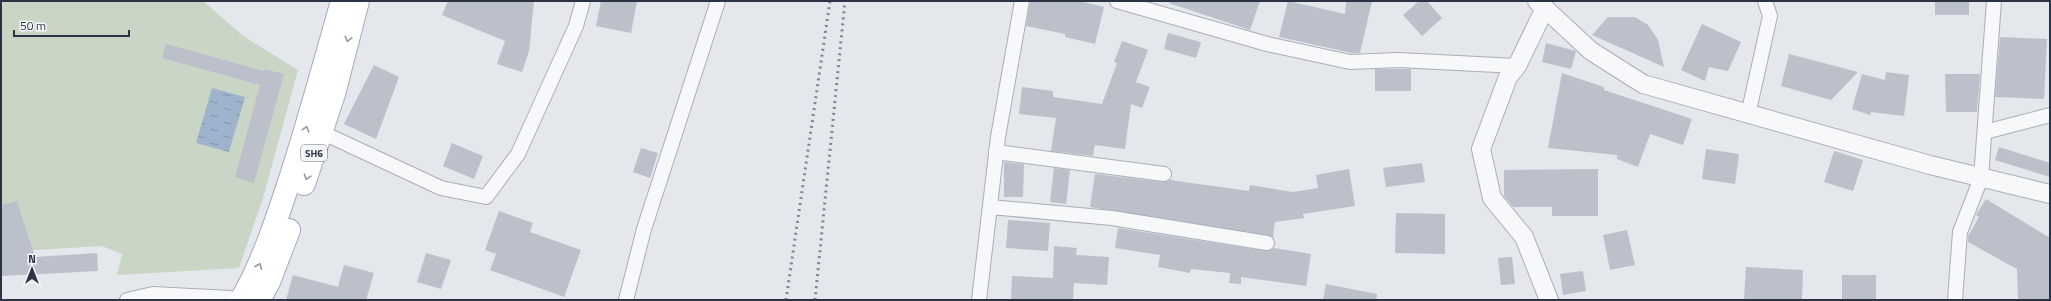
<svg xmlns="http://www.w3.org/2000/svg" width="2051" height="301" viewBox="0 0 2051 301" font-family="'Titillium Web',sans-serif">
  <defs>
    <pattern id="water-ripples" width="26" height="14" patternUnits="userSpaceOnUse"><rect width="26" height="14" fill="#9fb4cc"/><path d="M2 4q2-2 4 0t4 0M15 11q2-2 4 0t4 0" fill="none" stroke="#8293a7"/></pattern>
  </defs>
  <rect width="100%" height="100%" fill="#e4e7ec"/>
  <path fill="#c9d6c5" d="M1,1H203L243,36L298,70L263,198L239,268L117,275L122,254L102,246L1,252Z"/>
  <path fill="url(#water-ripples)" d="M212,88L245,97L229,152L196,143Z"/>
  <g fill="#bbc0ca">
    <path d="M448,1H534L529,51L522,72L497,64L505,41L442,15Z"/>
    <path d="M601,1H637L631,33L596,26Z"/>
    <path d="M1030,1H1079L1104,7L1095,44L1065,37V34L1026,26Z"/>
    <path d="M1169,1H1260L1250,30L1169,3Z"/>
    <path d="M1288,1L1345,14L1346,1H1372L1360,53H1352L1279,37Z"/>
    <path d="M1419,1H1427L1442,18L1422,36L1403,15Z"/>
    <rect x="1935" y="1" width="34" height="14"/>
    <path d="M1608,17H1635L1648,25L1658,40L1664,67L1592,35Z"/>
    <path d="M1702,24L1741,42L1728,71L1709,67L1705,81L1681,70Z"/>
    <path d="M1168,33L1201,42L1196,58L1164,49Z"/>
    <path d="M2000,37L2047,39L2044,99L1995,97Z"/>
    <path d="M1122,41L1148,50L1136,82L1150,87L1142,108L1131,104L1125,149L1095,145L1093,156L1051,151L1056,118L1019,114L1022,87L1053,91V97L1102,104L1117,63L1114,62Z"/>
    <path d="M1546,43L1576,51L1571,69L1542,62Z"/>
    <path d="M166,44L264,71L265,69L284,74L254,183L235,177L260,85L162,58Z"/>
    <path d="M1789,54L1858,72L1831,100L1781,86Z"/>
    <path d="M374,65L399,77L376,139L344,124Z"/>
    <rect x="1375" y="69" width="36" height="22"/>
    <path d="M1886,72L1909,75L1904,116L1871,112L1870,115L1852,109L1862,74L1885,80Z"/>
    <path d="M1562,73L1604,87V90L1692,119L1683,145L1650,134L1638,167L1617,159V155L1548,148Z"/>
    <path d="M1945,74H1980L1977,112H1946Z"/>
    <path d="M452,143L483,156L474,179L443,166Z"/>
    <path d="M1999,147L2050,163V177L1995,160Z"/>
    <path d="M641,148L658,153L650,178L633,172Z"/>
    <path d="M1706,149L1739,154L1735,184L1702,179Z"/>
    <path d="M1834,151L1863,160L1853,191L1824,182Z"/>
    <path d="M1004,162L1024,164L1023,197H1004Z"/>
    <path d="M1422,163L1425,182L1386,187L1383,168Z"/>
    <path d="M1054,168L1070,170L1066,204L1050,202Z"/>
    <path d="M1349,169L1355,206L1303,214L1304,218L1275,222L1273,237L1090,207L1095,174L1163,182L1170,180L1177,181L1249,191L1250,185L1293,192L1318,188L1316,175Z"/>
    <path d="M1598,169V216H1552V207H1513L1504,196V170Z"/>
    <path d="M1986,199L2050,238V300H2018L2017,269L1968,242V236L1979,217L1976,215Z"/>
    <path d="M17,201L35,257L97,253L98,271L1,276V205Z"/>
    <path d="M499,211L533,223L530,232L581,250L564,297L490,270L496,254L485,250Z"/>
    <path d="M1396,213L1445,214V254L1395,253Z"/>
    <path d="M1008,220L1050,223L1048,251L1006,248Z"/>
    <path d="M1118,228L1266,251L1274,248L1311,254L1306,286L1241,277V284L1229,283L1230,273L1191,269L1190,273L1158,267L1160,255L1115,248Z"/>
    <path d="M1627,230L1635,265L1610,270L1603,235Z"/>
    <path d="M1054,246L1077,248L1076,255L1109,257L1107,285L1074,283L1073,300H1011L1012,276L1053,278Z"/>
    <path d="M426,253L451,260L441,289L417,282Z"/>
    <path d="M1512,257L1515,284L1501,285L1498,258Z"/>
    <path d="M344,265L374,273L366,300H286L293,275L338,287Z"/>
    <path d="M1746,267L1803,270L1802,300L1744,299Z"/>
    <path d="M1583,271L1586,291L1563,295L1560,274Z"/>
    <rect x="1842" y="275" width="34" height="25"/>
    <path d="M1326,284L1377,294L1376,300H1323Z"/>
  </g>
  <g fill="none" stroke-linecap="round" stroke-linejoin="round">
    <g stroke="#a9aeb7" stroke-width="16">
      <g id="minor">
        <path d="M1117,1L1267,44L1350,62L1398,60L1517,66"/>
        <path d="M1748,115L1770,16L1765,1"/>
        <path d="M321,132L441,188L486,197L518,154L576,26L583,1"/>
        <path d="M1985,132L2050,115"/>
        <path d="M996,152L1164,174"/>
        <path d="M990,207L1112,218L1267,243"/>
        <path d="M127,300L153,294L230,298L239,300"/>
        <path d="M626,300L644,229L718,1"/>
        <path d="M979,300L998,137L1022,1"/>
        <path d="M1955,300L1960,232L1981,178L1994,1"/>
      </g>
    </g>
    <g stroke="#a9aeb7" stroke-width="20">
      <g id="tertiary">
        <path d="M1537,1L1591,51L1643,84L1930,165L2050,194"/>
        <path d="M1545,8L1517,66L1508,77L1481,149L1492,198L1524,237L1549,300"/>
      </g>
    </g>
    <g stroke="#a3abb8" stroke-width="24">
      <g id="primary">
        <path d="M304,184L334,94L358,1"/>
        <path d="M241,300C263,262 276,221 290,179C309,120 325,61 342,1"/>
        <path d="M259,300L269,282L289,230"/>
      </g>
    </g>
    <use href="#minor" stroke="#f7f8fa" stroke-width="14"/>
    <use href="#tertiary" stroke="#f7f8fa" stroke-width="18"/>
    <use href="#primary" stroke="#fff" stroke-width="22"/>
    <g stroke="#7d8696" stroke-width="3" stroke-dasharray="2 4" stroke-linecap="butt">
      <path d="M786,300L830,1"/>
      <path d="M815,300L845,1"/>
    </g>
  </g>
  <defs><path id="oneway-chevron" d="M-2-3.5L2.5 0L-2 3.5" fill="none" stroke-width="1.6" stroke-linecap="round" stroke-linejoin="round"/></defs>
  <g stroke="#959aa2">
    <use href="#oneway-chevron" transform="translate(348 39) rotate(104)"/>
    <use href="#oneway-chevron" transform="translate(306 129) rotate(-73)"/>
    <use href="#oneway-chevron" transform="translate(307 177) rotate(108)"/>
    <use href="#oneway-chevron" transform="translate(259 266) rotate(-67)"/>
  </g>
  <g text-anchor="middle" stroke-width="3" stroke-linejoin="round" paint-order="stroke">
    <rect fill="#f4f6f9" stroke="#676e7b" stroke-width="1" x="301" y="145" width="26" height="16" rx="3"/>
    <g font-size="10" font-weight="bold" fill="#2b3445">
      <text x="314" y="157">SH6</text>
    </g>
  </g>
  <rect width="2051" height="301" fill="none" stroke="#2b3445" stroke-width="4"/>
  <g transform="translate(32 269)" stroke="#f4f6f9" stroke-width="3" paint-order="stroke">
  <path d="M0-3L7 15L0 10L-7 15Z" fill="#2b3445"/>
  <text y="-6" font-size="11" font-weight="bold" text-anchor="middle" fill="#2b3445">N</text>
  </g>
  <path d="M14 30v6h115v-6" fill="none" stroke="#2b3445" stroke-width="2"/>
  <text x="20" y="30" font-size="12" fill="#2b3445" stroke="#f4f6f9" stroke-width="3" paint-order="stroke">50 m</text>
</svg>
